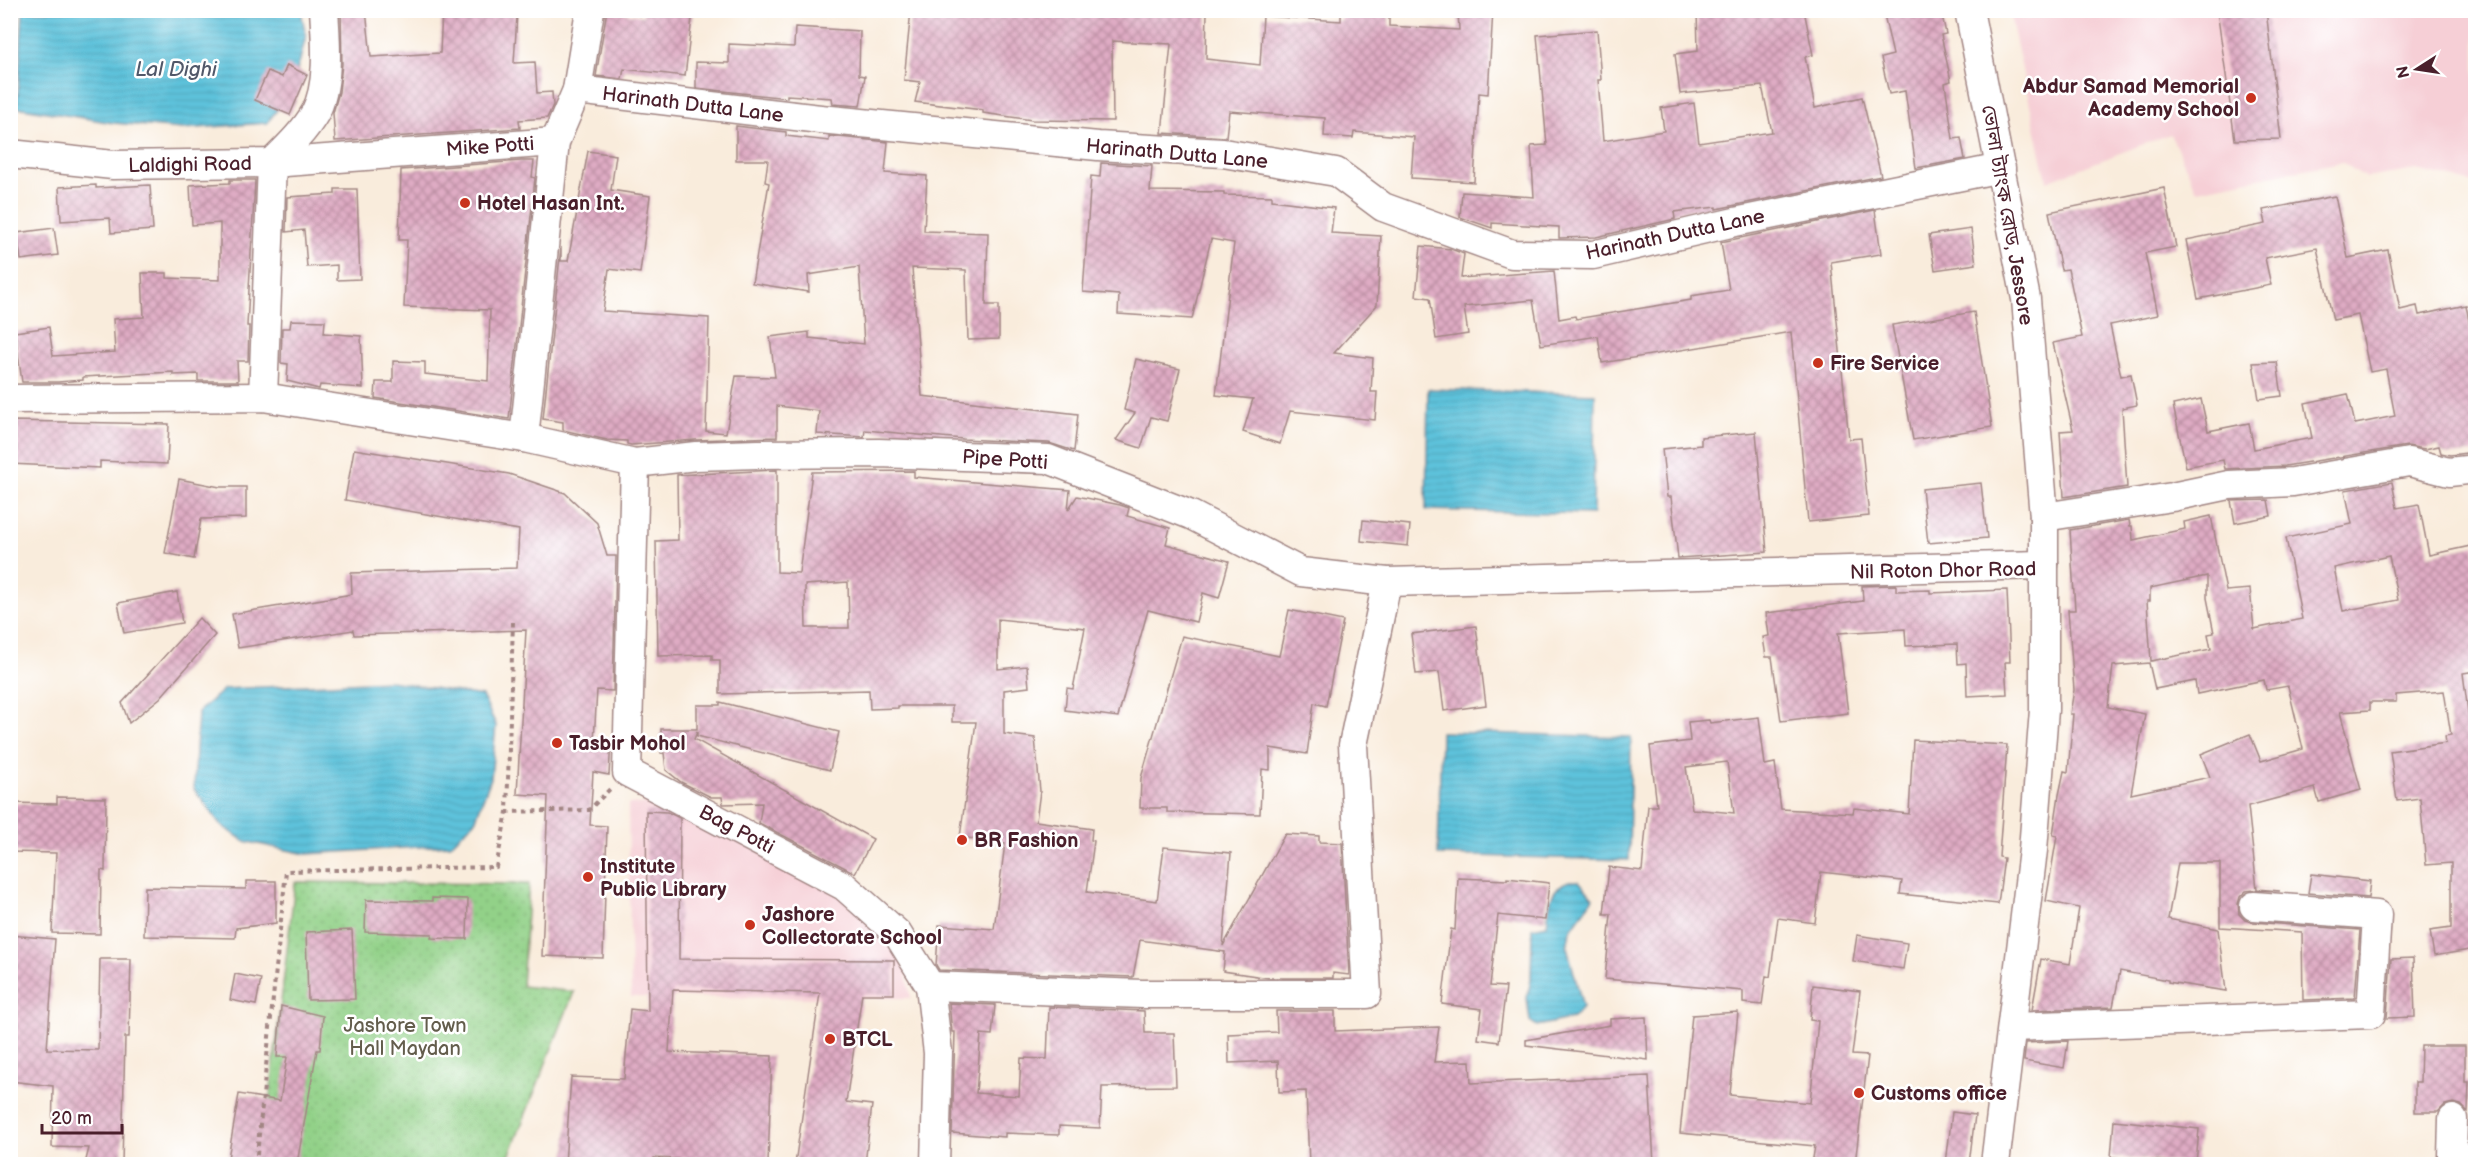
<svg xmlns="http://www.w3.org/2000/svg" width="2486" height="1175" viewBox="0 0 2486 1175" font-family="'Balsamiq Sans','Noto Sans Bengali',sans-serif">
  <defs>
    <pattern id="park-dots" width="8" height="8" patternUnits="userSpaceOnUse" patternTransform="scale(1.5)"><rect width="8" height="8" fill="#92d188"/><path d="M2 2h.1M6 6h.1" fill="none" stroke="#7fb376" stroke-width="1.8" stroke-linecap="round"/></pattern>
    <pattern id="water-rules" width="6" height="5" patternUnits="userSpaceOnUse" patternTransform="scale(1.5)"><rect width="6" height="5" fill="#5dc2db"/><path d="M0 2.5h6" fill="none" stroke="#52a6bc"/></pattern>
    <pattern id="building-cross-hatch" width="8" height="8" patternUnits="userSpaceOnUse" patternTransform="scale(1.5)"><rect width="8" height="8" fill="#dfacc4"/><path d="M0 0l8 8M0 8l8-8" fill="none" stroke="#b78b9f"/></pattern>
  </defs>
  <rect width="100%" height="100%" fill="#fff"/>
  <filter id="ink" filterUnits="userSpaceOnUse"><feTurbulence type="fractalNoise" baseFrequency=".0167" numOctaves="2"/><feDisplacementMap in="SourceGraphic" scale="12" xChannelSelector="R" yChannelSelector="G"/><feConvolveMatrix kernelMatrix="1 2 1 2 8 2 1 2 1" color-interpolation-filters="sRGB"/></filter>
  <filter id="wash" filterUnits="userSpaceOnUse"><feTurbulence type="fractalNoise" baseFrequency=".008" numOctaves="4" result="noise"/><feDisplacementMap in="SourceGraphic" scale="24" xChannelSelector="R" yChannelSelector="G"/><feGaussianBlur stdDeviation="1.35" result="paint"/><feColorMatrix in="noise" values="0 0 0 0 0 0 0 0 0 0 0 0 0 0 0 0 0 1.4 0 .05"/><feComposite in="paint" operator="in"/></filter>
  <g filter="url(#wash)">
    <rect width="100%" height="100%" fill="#f9ecdc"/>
    <g fill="#f6cfd6">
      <path d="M2009,11H2475V183L2416,170L2366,178L2342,162L2197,190L2170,134L2047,181Z"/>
      <path d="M676,803L840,895L902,955L911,998L631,997L628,804Z"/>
    </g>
    <path fill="url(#park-dots)" stroke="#6e785a" stroke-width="1.5" d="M295,882L529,884L522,986L574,992L506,1164H262Z"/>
    <g fill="url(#water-rules)" stroke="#547083" stroke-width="1.5">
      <path d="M23,11H301L306,36L300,60L289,94L267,123L182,129L114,123L17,107Z"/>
      <path d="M1428,389L1595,394L1593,514L1426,510Z"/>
      <path d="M390,681L482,696L496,725L491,778L475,821L450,845L306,854L244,841L220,824L194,789L198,712L224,689Z"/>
      <path d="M1441,732L1631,737L1629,860L1438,855Z"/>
      <path d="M1569,881H1579L1593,898L1570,931L1567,947L1583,1007L1573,1018L1537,1026L1530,1021L1527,998L1531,980L1532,928L1547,925C1550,905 1548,889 1569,881Z"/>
    </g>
    <g id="blocks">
      <g fill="url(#building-cross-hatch)" fill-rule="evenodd">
        <path d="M341,10H366L371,57L440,53L442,10L517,15L514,63L535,62L537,93L552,92L553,105L547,118L519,120L520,128L335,141L333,113L339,92L342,64Z"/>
        <path d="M607,10L643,16V10H693L685,76L624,69L622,79L596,76Z"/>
        <path d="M911,10H1207L1206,59L1260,65L1263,16L1341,21V10H1389V26L1459,30L1458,10H1493L1488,94L1479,93L1474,182L1411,178L1414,137L1354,132L1353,138L1324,136L1325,118L1229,111L1226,137L1162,133L1171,44L1112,41L1113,121L1032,120L983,113V110L915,102L920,82L904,80Z"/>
        <path d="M1697,10H1804L1813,55L1805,57L1815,108L1862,97L1881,176L1716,209V207L1674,212L1675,219L1596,237L1559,238V227L1492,223V228L1460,217L1462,192L1534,197L1531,146L1547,145L1537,35L1597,30L1601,80H1598L1603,141L1664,131L1661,108L1694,103L1699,143L1772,132L1762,86L1680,94L1675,54L1698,51Z"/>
        <path d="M1883,10H1941L1946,34L1941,35L1951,81L1945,83L1953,139L1961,138L1965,159L1916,168L1905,91L1889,94L1881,58L1893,55Z"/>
        <path d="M2217,10H2266L2281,139L2235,140Z"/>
        <path d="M795,27L860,31L859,75L865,76L860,106L833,104L832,98L787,95V98L696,88V62L729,63V44L794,47Z"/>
        <path d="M287,65L307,75L290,115L255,100L268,71L282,77Z"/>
        <path d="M736,126L786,132V136L829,141V136L888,142L885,173L927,176L924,231L988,233L986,305H999V339L968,340L966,270L912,268L922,396L1078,414L1074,451L1049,443L963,439L865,430L864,437L817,434L819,411L777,406V437L695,440L631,445L627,444V441L607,440L563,430V422L543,419L561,247V261H568L588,151L616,155L611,190L650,196L640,273L609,269L603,311L709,318L706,431L726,433L736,376L775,377L770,337L809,332V338L864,344L859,267L808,275L809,292L752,283L769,183L765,182L768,160H736Z"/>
        <path d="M521,161H534L532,177L535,178L509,419L375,398L376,382H393V361L425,362V374L488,381L490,310L404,307L407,240H399L401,170Z"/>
        <path d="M1101,163L1152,166L1150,191L1224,192V195L1272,196V200L1334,208L1331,233L1381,236L1377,305L1334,353L1373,358L1371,392H1377L1375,420L1290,411L1280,444L1243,432L1253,399L1216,395L1234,243L1211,239L1192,319L1118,314L1119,295L1083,292L1091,176L1100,177Z"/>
        <path d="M230,180H255L247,326H249L248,361H237L238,381H198V374L173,375V372L83,377V380L58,382H22L15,332L49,327L53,356L115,352L113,319L144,317L142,273H167V278L220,280V223L192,225L190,185L230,183Z"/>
        <path d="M96,185V188L150,185L153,230L111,233L110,218L61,221L59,187Z"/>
        <path d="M2164,188L2176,247L2145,253L2158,315L2110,325L2121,376L2131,374L2137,405L2122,408L2127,487L2064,497L2060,431L2073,430L2053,343L2082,337L2068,269L2061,270L2049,212Z"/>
        <path d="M335,189H357L360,279L337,280V265L307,267L304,230L286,232L287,197L335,194Z"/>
        <path d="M2335,196L2348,258L2388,250L2400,310L2417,306L2419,315L2466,305L2475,352V452L2450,455L2441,453L2439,446L2425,449L2407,446L2285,466L2225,469L2223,460L2186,467L2173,405L2201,399L2208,431L2249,423L2254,449L2312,438L2305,403L2348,394L2355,424L2395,416L2386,369L2370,372L2358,315L2333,320L2317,248L2265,258L2271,285L2198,299L2186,240L2266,224L2263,210Z"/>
        <path d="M1875,210L1881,254L1831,262L1849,439L1861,438L1869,516L1808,522L1791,332L1602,363L1598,336L1541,345L1533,300L1464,307L1468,334L1436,339L1430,298L1416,296L1421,246L1451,249L1464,254L1461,278L1554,271L1559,319L1575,316L1576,319L1691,300V296L1729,290L1721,242Z"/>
        <path d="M54,228L58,255L21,260L17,233Z"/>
        <path d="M1971,229L1976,264L1935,270L1929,235Z"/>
        <path d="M1974,312L1992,427L1913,440L1892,325Z"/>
        <path d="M291,320L325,321L324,333L361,336L363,388L320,385L319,389L287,381L288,364L281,363L282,328H290Z"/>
        <path d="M1136,359L1180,369L1167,421L1151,417L1141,448L1116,440L1135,413L1124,410Z"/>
        <path d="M2277,362L2282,396L2259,399L2253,363Z"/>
        <path d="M10,421L169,424L167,464L100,461V468L10,464Z"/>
        <path d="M1756,432L1767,552L1678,558L1671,497H1667L1662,449L1701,445V437Z"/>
        <path d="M354,449L509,474L565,493L597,523L607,556H616L613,691L597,690L594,741H611L609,775L593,772L590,825L607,826L603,958L542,956L548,796L517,794L526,630L354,635L353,630L238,648L232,614L352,594L351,573L517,568L519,530L345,500Z"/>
        <path d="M777,470V572L799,573L812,472L914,471V477L1070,490L1068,510L1077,496L1120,505L1129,508L1127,516L1170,528L1166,544L1229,561L1219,598L1203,593L1196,622L1148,610L1118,717L1065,710L1067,688L1073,689L1085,628L998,619V669L1027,666L1029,687L1004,690V734L1035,738L1040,791L1036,821L1092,829L1091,840L1094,841L1087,892L1157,901L1164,847L1231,853L1223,946L1285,834L1319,836V842L1342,843L1349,975L1333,973V978H1270L1223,971L1225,952L1140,940L1133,977L939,970L936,965L939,925L994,929L1005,843L960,837L976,722H952V706H898V708L870,709L869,690L720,694V660H712V655L658,656L656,541L678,540L677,475ZM848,582L849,628H806L805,585Z"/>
        <path d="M179,479L220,487H246V518L201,519L194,559L165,553Z"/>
        <path d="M2392,482L2397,508L2419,504L2429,555L2475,545V671L2463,673L2475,766V949L2434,956L2430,931L2451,928V863L2426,865L2420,798L2397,801L2390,751L2446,743L2445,736L2451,735L2444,691L2396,695V702H2370V710L2340,712L2361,790L2319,802L2315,788L2248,806L2257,889L2280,891L2255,890L2246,891L2240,897L2238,904L2239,914L2245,920L2253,922L2360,930L2355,998L2303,1000L2302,932L2220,927V863H2178L2168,919L2218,929L2226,991L2168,982V980L2120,971L2113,1007L2032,1010L2041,959L2070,964L2079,908L2046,901L2057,836L2053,835L2059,795L2064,771L2068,772L2073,714H2070L2074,690L2068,610H2075L2070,530L2129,520L2130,526H2132L2133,540L2185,529L2184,522L2211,516L2226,591L2250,589L2254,629L2302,619L2286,538L2352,524L2345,490ZM2389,556L2398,600L2343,611L2334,568ZM2207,576V598L2214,633L2208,634L2211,649L2151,661L2147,601H2150V588ZM2149,663L2155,689L2195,681L2197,694L2264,680L2266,690L2288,686L2303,749L2261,761L2250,734L2201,754L2210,777L2131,794L2145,714L2108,707L2113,666Z"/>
        <path d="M1981,483L1987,538L1928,543L1922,489Z"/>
        <path d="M2268,500L2271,516L2235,523L2231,501Z"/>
        <path d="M1363,520L1410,525L1408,546L1361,541Z"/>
        <path d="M1896,585V591L1930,590V593L2007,590L2010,662H2005L2007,694L1967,696L1966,663L1958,664L1957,644L1906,646L1905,629L1838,633L1848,713L1781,721L1772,657H1766L1763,637L1769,636L1766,613L1863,601L1862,586Z"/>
        <path d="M177,592L182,623L124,633L118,603Z"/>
        <path d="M1289,610L1343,621L1326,706L1314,703L1307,754L1270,748V770L1262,769L1260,814L1167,812V808H1140L1141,778L1182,636L1279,656Z"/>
        <path d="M199,618L215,635L160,698L129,723L122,703Z"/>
        <path d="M1476,626L1486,705L1444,711L1439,672L1416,674L1411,634Z"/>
        <path d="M720,702L839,732L830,770L697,736V732L694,739L873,839L855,873L759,823L762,803L723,804L722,797H711L681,782L666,770L664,753H661V729H697V705H720Z"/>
        <path d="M1759,717L1765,765L1775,763L1781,809L1853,813L1854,808L1909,814L1913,740L2007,745L1999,857L2004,858L1998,904L1900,894L1902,881L1821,872L1815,923L1778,918L1770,977L1766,976L1762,1005L1743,1003V991L1605,979L1611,914H1604L1609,867L1642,871L1648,806H1657L1650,746L1690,741L1688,722L1709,720L1710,723ZM1727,762L1734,813L1692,809L1686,767Z"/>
        <path d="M57,797L106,798L105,871L101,870L100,934L52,933L56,853L10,852V803L57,804Z"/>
        <path d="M646,811L667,812L680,818L679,959L894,960V994H862L846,1102L872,1105L865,1164H795L820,993L673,990L669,1052L772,1056L768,1163L654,1158L653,1164H565L571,1077L624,1079L630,1009L648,1011Z"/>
        <path d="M2311,874L2370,881L2368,898L2308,893Z"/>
        <path d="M1458,878L1507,880V878L1549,883L1545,920L1498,915L1490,986L1506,987L1499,1042L1478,1039L1482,1009L1442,1004L1451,929L1455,930Z"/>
        <path d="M246,881H276V923L236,928L235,938L144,936L145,887L246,889Z"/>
        <path d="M432,898L468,899L467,939L431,938L432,934L365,932L366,900L432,901Z"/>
        <path d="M352,930L355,999L308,1000L306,932Z"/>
        <path d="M10,935L55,939L47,1049L98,1050L100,959H131L129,1037H125L122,1164H85L89,1148L52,1147L53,1086L10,1081Z"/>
        <path d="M1857,935L1907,943L1903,969L1853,961Z"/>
        <path d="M2413,958L2415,1017L2387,1018L2391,959Z"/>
        <path d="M235,974L261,979L256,1005L230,1000Z"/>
        <path d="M1813,985L1860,991L1852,1055L1868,1056L1855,1164H1812L1815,1146L1680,1133L1692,1015L1738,1012L1730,1095L1810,1103L1818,1021L1810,1020Z"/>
        <path d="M949,1003L995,1005L992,1035L981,1034L976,1093L1019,1096L1021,1058L1047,1059L1049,1007L1144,1011L1145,1033H1174L1176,1086L1102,1087L1100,1128L1059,1126V1135L1005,1133V1137L952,1133L955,1032H952Z"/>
        <path d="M281,1006L323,1016L320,1050H317L297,1164H227L239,1094L280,1101L287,1057H277Z"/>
        <path d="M1276,1011H1335V1031L1439,1027L1434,1062L1470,1061L1471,1083L1649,1076L1654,1164H1309L1306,1091L1279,1092L1278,1061L1229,1063L1228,1034L1277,1032Z"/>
        <path d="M1646,1017L1648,1060L1526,1045V1040L1610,1025V1019Z"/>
        <path d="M2068,1041L2064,1068L2024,1061L2026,1043Z"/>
        <path d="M2421,1046H2465V1082H2469L2468,1112L2461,1105L2453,1103L2445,1105L2438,1112H2415V1082H2420Z"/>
        <path d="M1952,1112L1975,1115L1969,1164H1946Z"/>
        <path d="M2114,1120L2199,1129L2196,1164L2111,1157Z"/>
      </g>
    </g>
  </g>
  <g filter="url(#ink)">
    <use href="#blocks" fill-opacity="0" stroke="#a28684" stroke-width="1.5"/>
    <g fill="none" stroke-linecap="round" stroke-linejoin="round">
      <g stroke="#a28684" stroke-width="31">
        <g id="minor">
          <path d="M1969,10L2026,299L2044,517V710L2033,850L1995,1164"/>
          <path d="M577,90L820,119L1098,146L1223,153L1336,172L1383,207L1512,254L1593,255L1735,222L2001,168"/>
          <path d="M10,154L113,165L272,163L555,142"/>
          <path d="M272,163C287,148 304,132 315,113C330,85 326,41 324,10"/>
          <path d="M263,397L272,163"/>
          <path d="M10,399L263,397L524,438L635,463L696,456L758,454L879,453L1048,459L1191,515L1301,572L1387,582L2044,565"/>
          <path d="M524,438L555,142L577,90L590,10"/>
          <path d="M635,463L627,772L844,886L897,933L930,986L938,1053L935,1164"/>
          <path d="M2044,517L2172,497L2229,485L2293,482L2409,462L2449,472L2476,469"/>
          <path d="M930,986L1142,994H1367L1353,745L1387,582"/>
          <path d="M2012,1027L2371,1014L2377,915L2254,906"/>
          <path d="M2453,1119L2452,1157L2476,1160"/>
        </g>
      </g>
      <g stroke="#a28684" stroke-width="4" stroke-dasharray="4.5 4.5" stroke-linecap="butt">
        <path d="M513,622L507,812L589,810L610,789"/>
        <path d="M256,1164L286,871L496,867L507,812"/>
      </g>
      <use href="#minor" stroke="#fff" stroke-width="28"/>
    </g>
  </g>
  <g fill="#c8321e" stroke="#fff" stroke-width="2">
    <circle cx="2251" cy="98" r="6"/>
    <circle cx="465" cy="203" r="6"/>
    <circle cx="1818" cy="363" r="6"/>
    <circle cx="557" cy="743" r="6"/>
    <circle cx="962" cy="840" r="6"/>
    <circle cx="588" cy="877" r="6"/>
    <circle cx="750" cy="925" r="6"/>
    <circle cx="830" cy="1039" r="6"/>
    <circle cx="1859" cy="1093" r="6"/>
  </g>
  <g text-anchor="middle" stroke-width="5" stroke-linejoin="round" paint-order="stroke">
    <g font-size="20" font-weight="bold" fill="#4a1f2b" stroke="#fff" text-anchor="start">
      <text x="2239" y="93" text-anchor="end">Abdur Samad Memorial<tspan x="2239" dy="23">Academy School</tspan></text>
      <text x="477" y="210">Hotel Hasan Int.</text>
      <text x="1830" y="370">Fire Service</text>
      <text x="569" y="750">Tasbir Mohol</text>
      <text x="974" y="847">BR Fashion</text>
      <text x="600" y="873">Institute<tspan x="600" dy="23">Public Library</tspan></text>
      <text x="762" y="921">Jashore<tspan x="762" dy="23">Collectorate School</tspan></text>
      <text x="842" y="1046">BTCL</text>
      <text x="1871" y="1100">Customs office</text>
    </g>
    <g font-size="20" fill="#4a1f2b" stroke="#fff">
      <text transform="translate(693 104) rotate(7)" y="7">Harinath Dutta Lane</text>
      <text transform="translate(490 146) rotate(-4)" y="7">Mike Potti</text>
      <text transform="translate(1177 153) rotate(5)" y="7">Harinath Dutta Lane</text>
      <text transform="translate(190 164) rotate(-1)" y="7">Laldighi Road</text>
      <text transform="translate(2008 215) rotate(80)" y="7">ভোলা ট্যাংক রোড, Jessore</text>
      <text transform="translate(1675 234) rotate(-12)" y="7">Harinath Dutta Lane</text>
      <text transform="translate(1005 459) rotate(4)" y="7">Pipe Potti</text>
      <text transform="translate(1943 570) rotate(-1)" y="7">Nil Roton Dhor Road</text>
      <text transform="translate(737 829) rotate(28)" y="7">Bag Potti</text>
    </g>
    <g font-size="20" fill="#635d4c" stroke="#fff">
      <text x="405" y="1032">Jashore Town<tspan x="405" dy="23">Hall Maydan</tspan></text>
    </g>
    <g font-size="21" font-style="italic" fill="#515869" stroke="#fff">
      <text x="176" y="76">Lal Dighi</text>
    </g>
  </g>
  <rect width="2486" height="1175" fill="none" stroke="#fff" stroke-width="36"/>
  <g transform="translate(2417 69) rotate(258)" stroke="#ffffff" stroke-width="4.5" paint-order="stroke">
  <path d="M0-4.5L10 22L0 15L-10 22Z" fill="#4a1f2b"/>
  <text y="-9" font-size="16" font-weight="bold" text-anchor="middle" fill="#4a1f2b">N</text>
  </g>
  <path d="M42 1124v9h80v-9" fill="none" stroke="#4a1f2b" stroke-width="3"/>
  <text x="51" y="1124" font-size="18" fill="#4a1f2b" stroke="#ffffff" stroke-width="4.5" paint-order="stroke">20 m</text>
</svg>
